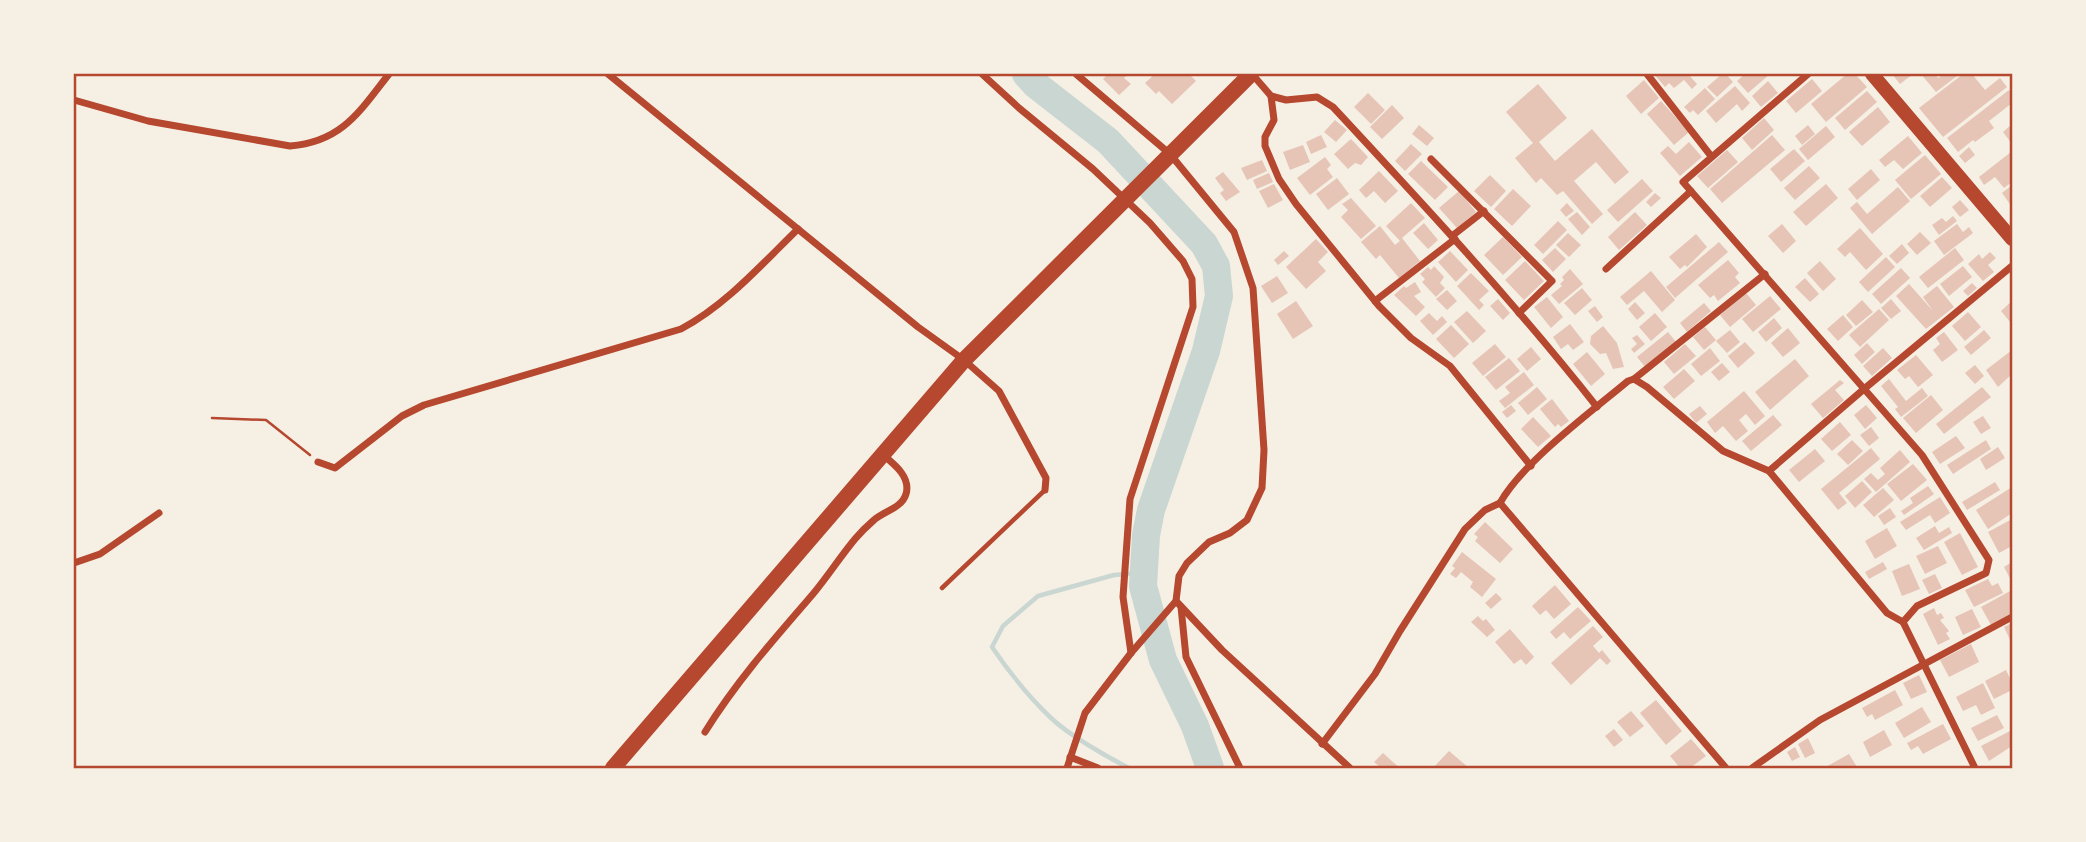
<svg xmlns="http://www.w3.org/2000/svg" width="2086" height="842" viewBox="0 0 2086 842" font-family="'Fira Sans Condensed',sans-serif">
  <rect width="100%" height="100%" fill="#f6efe4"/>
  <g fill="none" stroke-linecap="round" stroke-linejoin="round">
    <path stroke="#c9d6d2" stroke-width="4.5" d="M1129,768C1107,757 1069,735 1051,718C1030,698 1009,672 992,647L1003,626L1038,596L1114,575L1143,573"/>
    <path stroke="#c9d6d2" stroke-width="28" d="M1026,74L1036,85L1108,141L1204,244L1216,266L1219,296L1206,351L1151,510L1146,535L1143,586L1163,660L1195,726L1210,768"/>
  </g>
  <g fill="#e6c5b7">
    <path d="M1108,74H1128L1124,78L1131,84L1119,95L1103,79Z"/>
    <path d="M1155,74H1189L1196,81L1172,104L1159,91L1156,94L1145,83Z"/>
    <path d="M1654,74H1688L1697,84L1692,89L1684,80L1674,88L1669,83L1665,87Z"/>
    <path d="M1722,74H1726L1733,82L1717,97L1707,87Z"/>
    <path d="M1745,74H1770L1748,93L1737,81Z"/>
    <path d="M1847,74H1855L1867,87L1826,122L1811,104Z"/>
    <path d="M1892,74H1913L1900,84Z"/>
    <path d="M1921,74H1935L1938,78L1944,74H1955L1957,76L1936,92Z"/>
    <path d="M1963,74H1972L1985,90L2000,78L2007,87L1943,137L1919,108Z"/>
    <path d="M1812,79L1822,91L1796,113L1786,101Z"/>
    <path d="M1644,80L1659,98L1641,114L1626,96Z"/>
    <path d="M1768,81L1778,93L1761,107L1752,96Z"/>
    <path d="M1538,84L1567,118L1539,142L1555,161L1592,129L1629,172L1615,184L1596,162L1574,181L1603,214L1592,224L1563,191L1557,195L1541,178L1536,183L1515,158L1533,143L1506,112Z"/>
    <path d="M1735,86L1750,103L1742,111L1737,104L1716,123L1706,111Z"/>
    <path d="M1705,88L1715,99L1698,115L1693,110L1690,113L1684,107Z"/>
    <path d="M2009,90L2012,94V103L1989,121L1994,128L1975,142L1973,140L1958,152L1947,138Z"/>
    <path d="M1867,91L1877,102L1845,130L1835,118Z"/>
    <path d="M1368,93L1385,110L1371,124L1354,107Z"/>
    <path d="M1661,101L1689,132L1674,145L1647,114Z"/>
    <path d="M1392,105L1404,118L1382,139L1370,127Z"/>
    <path d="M1878,107L1890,122L1862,146L1849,132Z"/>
    <path d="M1764,118L1774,130L1752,150L1742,138Z"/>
    <path d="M1335,120L1347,130L1336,142L1324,132Z"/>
    <path d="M2012,124V144L2003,132Z"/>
    <path d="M1419,125L1434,138L1427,146L1412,134Z"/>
    <path d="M1808,125L1815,134L1802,145L1795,136Z"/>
    <path d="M1826,126L1835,137L1808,160L1799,149Z"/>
    <path d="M1321,135L1327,147L1311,154L1306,142Z"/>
    <path d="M1772,135L1785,150L1722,203L1710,189Z"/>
    <path d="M1908,136L1922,153L1903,169L1894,160L1885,167L1879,160Z"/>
    <path d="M1351,139L1368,157L1361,165L1355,163L1348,169L1334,154Z"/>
    <path d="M1689,142L1702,157L1680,176L1660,153L1668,146L1676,154Z"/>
    <path d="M1411,144L1422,154L1405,171L1395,161Z"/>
    <path d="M1303,145L1310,162L1290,170L1283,152Z"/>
    <path d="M1969,147L1975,155L1965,163L1959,156Z"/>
    <path d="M1794,149L1805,161L1781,182L1770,169Z"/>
    <path d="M1727,150L1738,162L1708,188L1697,176Z"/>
    <path d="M2011,152L2012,182L2004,188L1995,177L1984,185L1979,177Z"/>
    <path d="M1925,155L1941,174L1911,199L1895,180Z"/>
    <path d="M1325,157L1331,165L1327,169L1333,177L1310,195L1297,178Z"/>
    <path d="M1262,160L1267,171L1247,180L1241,168Z"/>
    <path d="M1421,161L1448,187L1435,200L1408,174Z"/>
    <path d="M1809,166L1820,178L1795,200L1784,188Z"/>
    <path d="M1871,169L1880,180L1857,200L1848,189Z"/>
    <path d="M1379,171L1398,191L1385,203L1374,191L1366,198L1359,190Z"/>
    <path d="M1223,172L1240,192L1226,201L1220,193L1224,190L1215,178Z"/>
    <path d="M1269,173L1273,182L1257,189L1253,180Z"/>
    <path d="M1490,175L1506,191L1491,207L1474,191Z"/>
    <path d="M1942,177L1952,188L1930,207L1920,196Z"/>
    <path d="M1337,178L1349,194L1328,210L1316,194Z"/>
    <path d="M1642,179L1653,191L1618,222L1607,210Z"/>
    <path d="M1274,184L1283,200L1268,208L1259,191Z"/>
    <path d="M1826,184L1838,198L1806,226L1793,212Z"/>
    <path d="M2012,185V207L2002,193Z"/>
    <path d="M1898,187L1910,201L1872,234L1850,208L1857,202L1867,214Z"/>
    <path d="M1513,189L1531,206L1512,226L1494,209Z"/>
    <path d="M1459,191L1476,212L1457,228L1439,208Z"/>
    <path d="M1655,193L1661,198L1651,207L1646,202Z"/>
    <path d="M1351,198L1376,226L1361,239L1341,217L1348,210L1342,204Z"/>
    <path d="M1960,200L1969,210L1960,217L1952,207Z"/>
    <path d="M1411,203L1425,218L1402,238L1420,261L1399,278L1380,255L1376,259L1361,242L1380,226L1395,245L1400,241L1386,226Z"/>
    <path d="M1567,203L1574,211L1566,217L1560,210Z"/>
    <path d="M1577,212L1590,227L1582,235L1568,219Z"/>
    <path d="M1635,212L1647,225L1619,250L1608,237Z"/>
    <path d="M1953,216L1957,221L1939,235L1932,225L1942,218L1946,222Z"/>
    <path d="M1558,221L1567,230L1543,254L1534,245Z"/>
    <path d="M1424,223L1438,240L1428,249L1413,233Z"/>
    <path d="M1782,224L1796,241L1783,253L1768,236Z"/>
    <path d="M1957,224L1963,232L1969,227L1973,233L1944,255L1934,241Z"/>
    <path d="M1860,228L1883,254L1866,270L1850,252L1845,257L1837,249Z"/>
    <path d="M1920,232L1931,243L1917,255L1907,244Z"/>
    <path d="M1568,233L1581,245L1569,257L1556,245Z"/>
    <path d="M1696,234L1707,247L1687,267L1685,265L1680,269L1669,257Z"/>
    <path d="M1503,237L1522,257L1503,275L1484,255Z"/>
    <path d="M1316,239L1328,252L1318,262L1326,271L1306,289L1286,267Z"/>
    <path d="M1719,242L1728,252L1675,298L1666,287Z"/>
    <path d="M1902,244L1909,253L1897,264L1889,256Z"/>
    <path d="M1555,248L1566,259L1553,272L1542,260Z"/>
    <path d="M1955,248L1964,260L1928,288L1919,277Z"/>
    <path d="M1284,251L1289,256L1278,265L1274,260Z"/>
    <path d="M1450,251L1468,270L1456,282L1438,262Z"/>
    <path d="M1990,252L1996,258L1988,265L1994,272L1983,281L1968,264L1979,254L1982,259Z"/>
    <path d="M1886,257L1895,267L1868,292L1859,282Z"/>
    <path d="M1728,260L1739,273L1735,277L1740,283L1718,301L1714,295L1710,298L1698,285Z"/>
    <path d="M1525,261L1544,281L1524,300L1505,280Z"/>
    <path d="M1820,261L1836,279L1823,291L1807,273Z"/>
    <path d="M1434,266L1444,277L1440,283L1445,288L1436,297L1422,282L1425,279L1420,274L1428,267L1431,270Z"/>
    <path d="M1963,266L1972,277L1949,296L1940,284Z"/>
    <path d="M1901,268L1910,278L1881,304L1872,294Z"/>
    <path d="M1570,269L1583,284L1559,304L1551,295L1562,286L1560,284L1564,280L1562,277Z"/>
    <path d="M1651,271L1675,300L1662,312L1644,291L1627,305L1620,297Z"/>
    <path d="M1471,273L1489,291L1479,300L1484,305L1479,310L1457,286Z"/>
    <path d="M1277,276L1288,293L1272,303L1261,286Z"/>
    <path d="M1805,278L1819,294L1810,302L1795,287Z"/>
    <path d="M1415,282L1421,292L1414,296L1425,307L1416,316L1394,295L1404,286L1406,288Z"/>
    <path d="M1972,283L1977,288L1968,296L1963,291Z"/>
    <path d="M1909,284L1933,311L1923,297L1937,286L1954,307L1926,329L1896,296Z"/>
    <path d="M1582,288L1592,300L1575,315L1564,303Z"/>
    <path d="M1447,290L1457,301L1447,310L1436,299Z"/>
    <path d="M1746,293L1756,305L1730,327L1720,315Z"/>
    <path d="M1770,296L1781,309L1753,332L1742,319Z"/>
    <path d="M1547,297L1563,317L1551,328L1534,307Z"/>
    <path d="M1498,299L1510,313L1503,320L1490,306Z"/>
    <path d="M1891,299L1901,311L1891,319L1881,308Z"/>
    <path d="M1862,300L1873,312L1856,326L1846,315Z"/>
    <path d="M1296,301L1313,326L1293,339L1277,314Z"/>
    <path d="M2012,301V322L2011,323L2001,311Z"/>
    <path d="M1635,302L1645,313L1637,320L1628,309Z"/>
    <path d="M1704,303L1711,311L1687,332L1680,323Z"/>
    <path d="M1595,306L1603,317L1597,322L1588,311Z"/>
    <path d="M1879,309L1889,320L1860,347L1849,335Z"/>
    <path d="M1467,311L1486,331L1473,343L1454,322Z"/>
    <path d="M1968,312L1981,327L1965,341L1952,326Z"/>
    <path d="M1429,313L1437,321L1442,316L1447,322L1433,335L1420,321Z"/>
    <path d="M1655,313L1667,327L1651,341L1639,327Z"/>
    <path d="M1843,315L1853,327L1838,341L1827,329Z"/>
    <path d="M1774,318L1782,328L1766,342L1758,332Z"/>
    <path d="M1570,324L1584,342L1573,350L1568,344L1561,349L1553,337Z"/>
    <path d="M1451,325L1469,344L1454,358L1436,339Z"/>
    <path d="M1603,326L1617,343L1624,367L1613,369L1606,353L1600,354L1590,344L1591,336Z"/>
    <path d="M1705,327L1716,340L1704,350L1693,337Z"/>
    <path d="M1788,328L1800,343L1783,357L1771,343Z"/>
    <path d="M1730,330L1740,342L1727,353L1716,341Z"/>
    <path d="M1984,330L1991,338L1971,355L1964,347Z"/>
    <path d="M1668,332L1676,342L1646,368L1637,357Z"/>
    <path d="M1944,332L1958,350L1942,362L1933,350L1940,344L1936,338Z"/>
    <path d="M1637,335L1645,344L1634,353L1631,349L1637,344L1632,338Z"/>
    <path d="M1745,342L1755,353L1738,368L1728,356Z"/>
    <path d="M1867,343L1875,352L1862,364L1854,355Z"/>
    <path d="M1495,344L1506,357L1483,376L1472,363Z"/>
    <path d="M1685,344L1696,356L1674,374L1664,362Z"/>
    <path d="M1531,347L1541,359L1527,371L1517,359Z"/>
    <path d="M1710,348L1720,361L1701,376L1691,364Z"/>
    <path d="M1883,348L1892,358L1872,376L1863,366Z"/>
    <path d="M2012,350V374L1998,387L1986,370Z"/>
    <path d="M1587,352L1605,374L1591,386L1573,364Z"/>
    <path d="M1916,355L1933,375L1918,387L1909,376L1905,379L1897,370Z"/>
    <path d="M1509,358L1520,371L1496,390L1485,377Z"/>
    <path d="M1795,359L1809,376L1770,410L1755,392Z"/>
    <path d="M1722,363L1730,372L1719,381L1711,372Z"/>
    <path d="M1975,365L1984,376L1975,384L1965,373Z"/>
    <path d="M1684,369L1695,381L1674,399L1663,387Z"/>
    <path d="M1524,372L1534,385L1505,408L1499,401L1510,393L1505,387Z"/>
    <path d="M1889,379L1906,401L1922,388L1928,396L1901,417L1895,409L1898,407L1881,386Z"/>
    <path d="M1840,380L1844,383L1835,390L1844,400L1823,418L1811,404Z"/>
    <path d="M1537,387L1547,399L1528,415L1518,403Z"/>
    <path d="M1982,387L1991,397L1944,434L1936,424Z"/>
    <path d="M1744,391L1765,416L1755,425L1746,414L1739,420L1748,431L1736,441L1723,426L1715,433L1707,422Z"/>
    <path d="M1931,395L1943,410L1916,433L1903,418Z"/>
    <path d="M1552,399L1569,421L1561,427L1558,424L1555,427L1540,409Z"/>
    <path d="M1511,405L1516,411L1507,418L1502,412Z"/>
    <path d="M1866,405L1877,418L1865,429L1854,415Z"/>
    <path d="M1700,406L1707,414L1696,423L1689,414Z"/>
    <path d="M1773,415L1782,425L1751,451L1742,441Z"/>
    <path d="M1983,416L1991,428L1981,434L1973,422Z"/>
    <path d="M1533,417L1551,436L1538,447L1521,429Z"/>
    <path d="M1840,422L1851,435L1832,451L1821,439Z"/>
    <path d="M1871,427L1879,438L1869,446L1860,435Z"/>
    <path d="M1956,436L1965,448L1940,464L1932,452Z"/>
    <path d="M1852,440L1863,451L1848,465L1837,454Z"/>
    <path d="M1986,440L1991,449L1953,474L1947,465Z"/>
    <path d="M1998,447L2005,458L1986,470L1980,459Z"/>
    <path d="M1871,448L1880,459L1839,493L1847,503L1838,510L1821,489Z"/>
    <path d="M1815,449L1825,461L1799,482L1789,470Z"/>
    <path d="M1900,450L1910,462L1876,492L1864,479L1871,473L1878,480L1885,474L1880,468Z"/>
    <path d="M1913,464L1927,480L1901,501L1887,484Z"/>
    <path d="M1862,481L1872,492L1855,508L1845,496Z"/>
    <path d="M1995,482L2000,490L1967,510L1962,502Z"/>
    <path d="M1928,486L1934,494L1904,515L1901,511L1913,503L1910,498Z"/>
    <path d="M2012,487V513L1988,529L1976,510Z"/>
    <path d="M1883,488L1894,500L1874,517L1863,505Z"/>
    <path d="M1940,497L1950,513L1935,523L1930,515L1906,530L1900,522Z"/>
    <path d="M1890,508L1896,517L1884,525L1878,516Z"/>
    <path d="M2012,519V546L1999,553L1988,532Z"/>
    <path d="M1485,522L1513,549L1500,563L1475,541L1478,537L1474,534Z"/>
    <path d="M1935,526L1939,533L1949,527L1952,533L1924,550L1916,538Z"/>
    <path d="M1887,528L1897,546L1875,559L1865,541Z"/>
    <path d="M1960,533L1978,567L1962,575L1944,542Z"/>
    <path d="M1938,546L1947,563L1925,574L1916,556Z"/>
    <path d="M1462,552L1496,579L1482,597L1470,587L1473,582L1461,572L1456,578L1450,574L1455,568L1452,566Z"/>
    <path d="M1883,562L1887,569L1869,579L1865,572Z"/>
    <path d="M2012,562V582L2004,567Z"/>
    <path d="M1909,564L1920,589L1902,596L1892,571Z"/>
    <path d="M1935,574L1942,588L1929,594L1922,580Z"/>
    <path d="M1988,579L1992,586L1998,583L2003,593L1974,607L1965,590Z"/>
    <path d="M1555,585L1571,604L1554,619L1546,610L1540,615L1532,606Z"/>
    <path d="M2012,590V613L1991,625L1981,607Z"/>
    <path d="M1496,593L1502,599L1491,609L1485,603Z"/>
    <path d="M1578,607L1591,621L1570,639L1564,632L1556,639L1550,632Z"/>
    <path d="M1934,608L1937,615L1941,613L1944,618L1940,620L1949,631L1946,633L1950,639L1938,645L1923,614Z"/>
    <path d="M1972,609L1981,627L1963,635L1955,617Z"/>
    <path d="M1478,616L1483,621L1486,619L1495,630L1487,637L1471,622Z"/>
    <path d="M2012,623V644L2004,627Z"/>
    <path d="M1593,626L1603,637L1593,646L1599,653L1602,650L1611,661L1607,665L1600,658L1571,685L1551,663Z"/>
    <path d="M1510,629L1534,657L1526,665L1521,659L1514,664L1495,642Z"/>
    <path d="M1971,644L1979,662L1949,677L1940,660Z"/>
    <path d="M2006,670L2012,683V690L1994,699L1985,681Z"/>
    <path d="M1919,675L1927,692L1911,699L1903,683Z"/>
    <path d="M1983,683L1995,708L1981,715L1976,705L1963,711L1956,697Z"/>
    <path d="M1895,690L1903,705L1875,720L1872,714L1867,717L1862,708Z"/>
    <path d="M1656,700L1682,731L1666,745L1640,713Z"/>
    <path d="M1922,707L1931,722L1904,738L1895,723Z"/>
    <path d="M1631,711L1644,726L1630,737L1617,722Z"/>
    <path d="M1997,715L2004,728L1978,741L1971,728Z"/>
    <path d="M1943,724L1951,739L1923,754L1918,746L1911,750L1907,743Z"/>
    <path d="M1614,729L1623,740L1614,747L1605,736Z"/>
    <path d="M1884,730L1892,745L1870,757L1863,742Z"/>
    <path d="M2012,730V746L1989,761L1981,746Z"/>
    <path d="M1808,738L1815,753L1805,758L1798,744Z"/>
    <path d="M1691,739L1706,756L1690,768H1680L1670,756Z"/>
    <path d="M1795,747L1800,757L1792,761L1787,752Z"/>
    <path d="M1449,751L1469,768H1433Z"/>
    <path d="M1383,753L1394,763L1400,768H1381L1374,762Z"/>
    <path d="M1849,754L1857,767L1824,768Z"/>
  </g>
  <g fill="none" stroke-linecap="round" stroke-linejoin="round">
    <path stroke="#b5482f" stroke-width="2.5" d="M212,418L266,420L310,455"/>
    <path stroke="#b5482f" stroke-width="4.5" d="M942,588L1045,490"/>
    <g stroke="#b5482f" stroke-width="7">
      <path d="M608,74L918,327L964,360L999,391L1046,478L1045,490"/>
      <path d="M982,74L1019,108L1093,169L1150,223L1183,261L1192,279L1193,307L1130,499L1123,597L1131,653"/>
      <path d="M1252,74L1271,96"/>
      <path d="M1647,74L1711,156"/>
      <path d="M1808,74L1683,182L1922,455L1989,560L1986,573L1917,606L1903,622"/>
      <path d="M74,100L148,121L290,146C342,142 360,111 389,74"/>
      <path d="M1431,159L1552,281L1519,313"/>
      <path d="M1452,236L1484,211"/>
      <path d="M1606,269L1691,191"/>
      <path d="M1375,301L1455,239"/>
      <path d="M1634,379L1765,274"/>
      <path d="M318,462L335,468L402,416L424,405L681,329C726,305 762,264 798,229"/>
      <path d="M1531,466L1450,366L1411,338L1379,306L1296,204L1279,179L1265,146V137L1274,120L1271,96L1286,100L1317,97L1333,107C1424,205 1514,302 1597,407"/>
      <path d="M1769,471L1864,389L2012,266"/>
      <path d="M74,563L100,554L159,513"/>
      <path d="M1176,601L1222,650L1350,768"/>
      <path d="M1181,607L1186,657L1240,768"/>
      <path d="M705,732C736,682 774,639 813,594C828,576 840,557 855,539C861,532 867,526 874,520C884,511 902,508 906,494C911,477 894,464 883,455"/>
      <path d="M1322,744L1375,674L1400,631L1465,529L1485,510L1500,503"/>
      <path d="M1070,757L1098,768"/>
      <path d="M1067,768L1085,713L1131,653L1176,601L1179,576L1187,563L1209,542L1230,533L1247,520L1262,488L1264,450L1253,288L1234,232L1170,154L1076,74"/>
      <path d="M1726,768L1500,503C1523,462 1591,412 1628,381L1634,379L1647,387L1723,451L1769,471L1887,613L1903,622L1975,768"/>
      <path d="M1752,768L1820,720L2012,617"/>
    </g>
    <path stroke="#b5482f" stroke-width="14" d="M1872,74L2012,239"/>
    <path stroke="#b5482f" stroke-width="16" d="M613,768L964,360L1251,74"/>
  </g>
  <rect width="2086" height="842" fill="none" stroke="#f6efe4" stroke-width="150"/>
  <rect x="75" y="75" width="1936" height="692" fill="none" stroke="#b5482f" stroke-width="2.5"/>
</svg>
